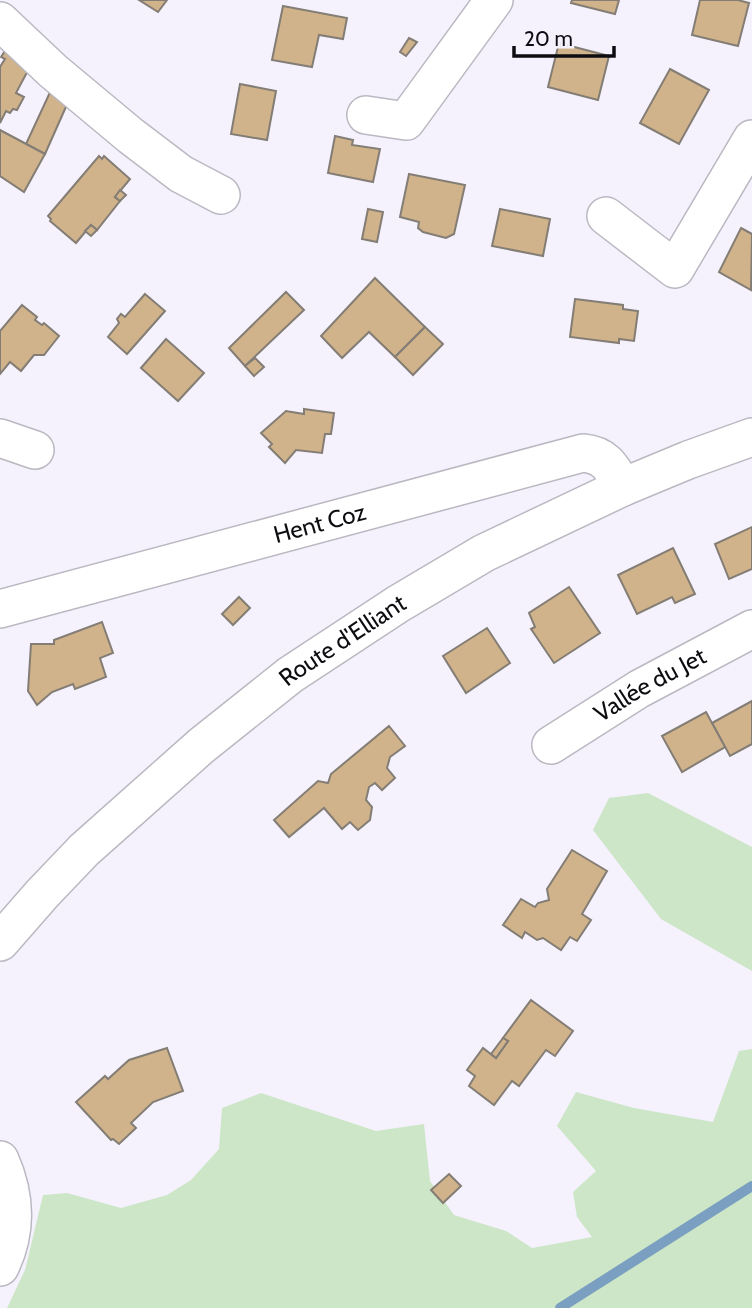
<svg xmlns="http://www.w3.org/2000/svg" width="752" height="1308" viewBox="0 0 752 1308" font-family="Cabin,sans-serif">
  <rect width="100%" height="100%" fill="#f5f2fd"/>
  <g fill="#cce6c7">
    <path d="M648,793L752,847V971L661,919L593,830L609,798Z"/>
    <path d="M752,1049V1308H7L25,1270L43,1195L67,1193L121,1208L167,1195L191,1180L219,1149L222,1108L261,1093L376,1131L424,1124L430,1181L454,1215L506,1231L532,1248L592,1237L577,1217L573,1192L596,1171L557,1126L576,1092L634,1108L713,1122L739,1051Z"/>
  </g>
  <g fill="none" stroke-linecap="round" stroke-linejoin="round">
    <path stroke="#7a9fc0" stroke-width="10" d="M560,1308L752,1186"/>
  </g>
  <g fill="#d0b38a" stroke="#837d75" stroke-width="2">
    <path d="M139,0H167L158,12Z"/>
    <path d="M572,0H619L615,14L571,3Z"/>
    <path d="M700,0H738L749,3L738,46L692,35Z"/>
    <path d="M283,6L347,18L343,39L319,35L312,67L272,60Z"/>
    <path d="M409,38L417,42L406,56L400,52Z"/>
    <path d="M10,43L32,63L16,93L24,97L17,110L13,109L10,113L6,111L0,123V67L5,59L1,57Z"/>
    <path d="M559,43L609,56L598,100L548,87Z"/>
    <path d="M670,69L709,90L679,144L640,123Z"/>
    <path d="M240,84L276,91L267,140L231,134Z"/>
    <path d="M52,88L69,100L45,154L26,144Z"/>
    <path d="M0,130L45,154L24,192L0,176Z"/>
    <path d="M335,136L353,140L352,145L380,149L373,182L328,173Z"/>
    <path d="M99,156L102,159L104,156L130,179L115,197L120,201L97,230L91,225L76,243L50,221L51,219L48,216Z"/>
    <path d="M409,174L465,185L454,234L446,238L423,232L418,228L419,222L400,217Z"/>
    <path d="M120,190L126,195L120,201L115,197Z"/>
    <path d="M368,209L383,212L377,242L362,239Z"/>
    <path d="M500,209L550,219L543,256L492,246Z"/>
    <path d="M91,225L97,230L91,236L85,231Z"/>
    <path d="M741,228L752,234L751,290L719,272Z"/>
    <path d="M375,278L425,327L395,357L369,332L342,358L321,336Z"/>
    <path d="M286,292L304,310L245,366L229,348Z"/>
    <path d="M145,294L165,311L127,354L108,337L119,323L117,319L121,314L125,317Z"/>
    <path d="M575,299L623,305V309L638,311L634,341L619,339V343L570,337Z"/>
    <path d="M22,305L37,317L35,320L42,325L44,323L59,336L44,355H34L21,371L10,362L0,374V331Z"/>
    <path d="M425,327L443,344L413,375L395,357Z"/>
    <path d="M166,339L204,373L178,401L141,368Z"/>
    <path d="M255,358L264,367L254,376L245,366Z"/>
    <path d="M304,409L334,413L331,434H325L322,453L296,450L285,463L269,447L272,444L261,433L286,411L304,414Z"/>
    <path d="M752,527V569L729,579L715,544Z"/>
    <path d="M673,548L695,594L675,603L672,597L637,614L618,575Z"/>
    <path d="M569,587L600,633L554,663L531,629L535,627L529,613Z"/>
    <path d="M239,597L250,608L233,625L222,614Z"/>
    <path d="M102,622L113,653L100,658L106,677L75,689L73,684L52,692L37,705L28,691L31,644H54V640Z"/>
    <path d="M487,628L510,663L466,693L443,656Z"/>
    <path d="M752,701V744L730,756L712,723Z"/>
    <path d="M706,712L725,747L682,772L662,736Z"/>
    <path d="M389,726L405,746L390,757L387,768L395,778L382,790L375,783L369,787L366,800L372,807L370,820L358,830L350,822L342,829L324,808L289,837L274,820L318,781L328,783L331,774Z"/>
    <path d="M572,850L607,871L582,914L591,920L577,941L570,937L561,950L543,938L537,940L525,932L522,938L503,925L521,899L535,907L538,903L549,900L547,889Z"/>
    <path d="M531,1000L573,1031L555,1056L546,1050L519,1086L512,1081L494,1105L469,1086L475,1076L467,1070L483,1048L496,1058L508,1041L503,1038Z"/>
    <path d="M503,1038L508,1041L496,1058L491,1054Z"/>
    <path d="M167,1048L183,1091L153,1102L131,1123L136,1128L119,1144L113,1139L111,1140L76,1102L105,1076L108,1079L129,1060Z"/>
    <path d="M449,1174L461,1186L443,1203L431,1190Z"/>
  </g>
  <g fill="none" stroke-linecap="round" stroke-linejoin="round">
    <g stroke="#bab8c1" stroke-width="40">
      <g id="minor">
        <path d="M0,21L53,71L131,136L181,174L221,195"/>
        <path d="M366,115L406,121L494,0"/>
        <path d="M606,216L675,269L752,139"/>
        <path d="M0,438L35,450"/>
        <path id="s1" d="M0,609L583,453C606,455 612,468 623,487"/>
        <path id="s2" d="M551,745L639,689L752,629"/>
        <path id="s3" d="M0,942L42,894L84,850L201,746L290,675L398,604L484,553L623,487L688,460L752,437"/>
        <path d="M0,1160C16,1196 17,1232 0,1267"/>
      </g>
    </g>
    <use href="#minor" stroke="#fff" stroke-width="37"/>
  </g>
  <g text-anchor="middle" stroke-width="5" stroke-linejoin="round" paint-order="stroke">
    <g font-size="24" fill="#0d0c10" stroke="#f5f2fd">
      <text dy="8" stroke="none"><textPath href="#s1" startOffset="331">Hent Coz</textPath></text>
      <text dy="8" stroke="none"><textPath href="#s3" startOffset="458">Route d'Elliant</textPath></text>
      <text dy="8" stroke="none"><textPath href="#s2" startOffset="116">Vallée du Jet</textPath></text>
    </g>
  </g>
  <path d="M514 46v10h100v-10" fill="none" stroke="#0d0c10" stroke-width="3.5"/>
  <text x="524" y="46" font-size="21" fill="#0d0c10" stroke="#f5f2fd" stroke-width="5" paint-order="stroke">20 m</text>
</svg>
